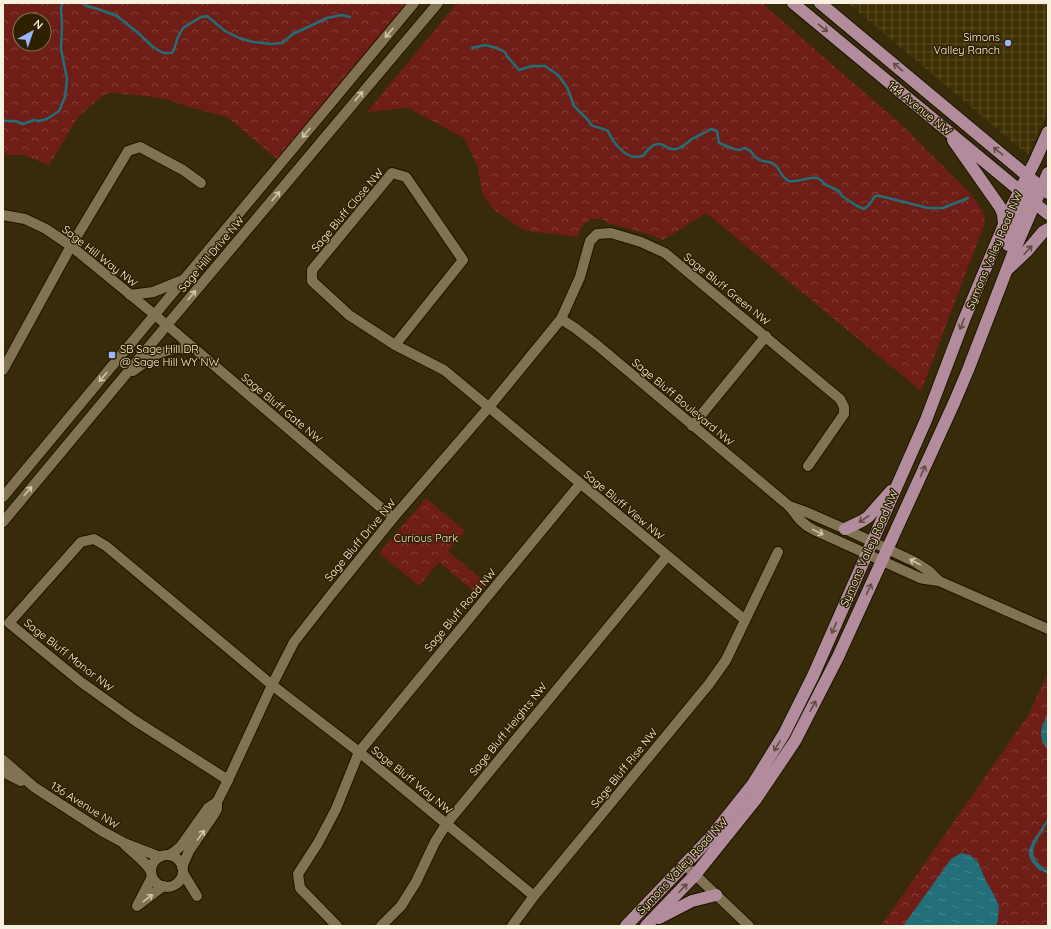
<svg xmlns="http://www.w3.org/2000/svg" width="1051" height="929" viewBox="0 0 1051 929" font-family="Quicksand,sans-serif">
  <defs>
    <pattern id="industrial-grid" width="8" height="8" patternUnits="userSpaceOnUse"><rect width="8" height="8" fill="#3f3004"/><path d="M0 4h8M4 0v8" fill="none" stroke="#5c4e28"/></pattern>
    <pattern id="park-crowns" width="20" height="18" patternUnits="userSpaceOnUse"><rect width="20" height="18" fill="#6e1e17"/><path d="M2 6a3 3 0 1 1 6 0M12 15a3 3 0 1 1 6 0" fill="none" stroke="#833f38"/></pattern>
    <pattern id="water-ripples" width="26" height="14" patternUnits="userSpaceOnUse"><rect width="26" height="14" fill="#226f7a"/><path d="M2 4q2-2 4 0t4 0M15 11q2-2 4 0t4 0" fill="none" stroke="#43848c"/></pattern>
  </defs>
  <rect width="100%" height="100%" fill="#372b09"/>
  <path fill="url(#industrial-grid)" d="M848,3H1048V111L1028,155Z"/>
  <g fill="url(#park-crowns)" fill-rule="evenodd">
    <path d="M3,3H409L278,160L227,117L189,107L166,99L146,96L111,93L103,95L78,117L49,165L23,155H3ZM20,20H44V44H20Z"/>
    <path d="M457,3H762L904,127L969,192C978,203 984,209 985,223L921,391L706,213L663,240L651,235L609,223L601,219H591L584,224L579,231L578,237L528,231L522,229L493,209L483,195L477,165L464,138L408,108L367,112Z"/>
    <path d="M426,498L465,531L448,551L486,583L477,594L439,562L419,586L379,553Z"/>
    <path d="M1048,673V926H881L1029,714Z"/>
  </g>
  <g fill="url(#water-ripples)">
    <path d="M1048,712V750C1036,735 1042,728 1048,712Z"/>
    <path d="M1048,818C1048,822 1046,825 1044,829C1032,848 1026,856 1048,871V874L1043,871L1039,870L1032,862L1029,856V850L1033,841Z"/>
    <path d="M961,853L970,855L978,862L985,879L994,895L999,906L998,920L996,926H903L951,859Z"/>
  </g>
  <g fill="none" stroke-linecap="round" stroke-linejoin="round">
    <g stroke="#226f7a" stroke-width="2.5">
      <path d="M83,3L86,6L98,9L117,16L137,32L153,47L163,53H172L174,50L178,37L183,28L201,17L207,16L225,31L239,38L253,42L271,44L282,43L293,34L327,18L342,15L350,17"/>
      <path d="M472,48L485,45L497,48L505,52L507,56L519,70L532,66H545L558,75L567,87L574,106L589,121L591,125C597,128 603,128 608,131C612,141 624,157 636,157C638,157 640,156 643,156C648,149 655,140 665,146C669,149 672,150 676,149C682,148 688,142 692,139C699,135 705,133 711,129L717,131L719,143L734,149L740,150L744,148C755,151 750,154 758,159C764,163 770,160 775,165C781,170 781,178 789,181C800,184 817,170 824,184L839,191L842,196L857,206L864,209L869,205L875,196H880L928,208H943L968,198"/>
      <path d="M3,121H15L23,124L34,120L39,121L47,119L59,111L65,97L67,79L61,49L62,25L61,7L63,3"/>
    </g>
    <g stroke="#1c1400" stroke-width="12">
      <g id="minor">
        <path d="M3,215L25,219L46,229L71,246L155,315L393,518"/>
        <path d="M130,295L153,292L183,280"/>
        <path d="M561,319L575,328L597,345L789,506L800,520L807,526L814,530L920,578L925,579L939,581L1048,629"/>
        <path d="M395,345L463,260L406,177L392,173L312,270V281L349,315L395,345L444,370L745,620"/>
        <path d="M3,370L71,246L128,151L140,147L183,170L201,183"/>
        <path d="M133,371L157,354L169,350L193,347"/>
        <path d="M692,426L766,336"/>
        <path d="M3,497L414,3"/>
        <path d="M789,506L806,512L845,529L915,562L929,571L939,581"/>
        <path d="M3,522L167,325L438,3"/>
        <path d="M3,760L34,787L102,831L124,843L160,857"/>
        <path d="M3,772L21,781"/>
        <path d="M228,780L134,720L81,682L9,623L81,542L94,539L106,546L272,685L359,752L534,896"/>
        <path d="M125,845C134,854 144,860 151,871"/>
        <path d="M169,855L174,852L181,846L208,808L217,802"/>
        <circle cx="167" cy="871" r="16"/>
        <path d="M685,865L749,926"/>
        <path d="M182,867L189,851L213,816L217,809V802L228,780L272,685L294,642L330,596L393,518L489,407L561,319L580,277L590,241L597,234L611,233L641,242L665,253L840,399L844,407V414L808,466"/>
        <path d="M183,873L197,896"/>
        <path d="M152,877L137,906L163,886"/>
        <path d="M337,926L300,888L298,874L318,843L336,809L359,752L580,484"/>
        <path d="M381,926L401,906L416,882L435,842L447,823L667,556"/>
        <path d="M512,926L534,896L709,684L726,660L778,552"/>
      </g>
    </g>
    <g stroke="#1c1400" stroke-width="14">
      <g id="major">
        <path d="M793,3L1048,214"/>
        <path d="M820,3L1048,193"/>
        <path d="M953,140L1000,207L1003,214L1004,224"/>
        <path d="M1008,245L1031,190"/>
        <path d="M1008,269L1026,252L1043,232L1048,229"/>
        <path d="M845,529L862,521L868,517L891,491"/>
        <path d="M659,918L692,901L716,895"/>
        <path d="M626,926L710,838L753,784L784,734L813,676L926,420L964,320L1011,208L1035,161L1048,132"/>
        <path d="M646,926L695,875L756,799L795,741L838,657L954,403L968,370L1014,251L1048,173"/>
      </g>
    </g>
    <use href="#minor" stroke="#817351" stroke-width="10"/>
    <use href="#major" stroke="#b28c9c" stroke-width="12"/>
  </g>
  <defs><path id="oneway-shaft" d="M-6 0H5M1.5-3L5.5 0L1.5 3" fill="none" stroke-width="1.6" stroke-linecap="round" stroke-linejoin="round"/></defs>
  <g stroke="#624c3e">
    <use href="#oneway-shaft" transform="translate(823 28) rotate(39)"/>
    <use href="#oneway-shaft" transform="translate(898 67) rotate(-141)"/>
    <use href="#oneway-shaft" transform="translate(998 151) rotate(-140)"/>
    <use href="#oneway-shaft" transform="translate(1028 250) rotate(-48)"/>
    <use href="#oneway-shaft" transform="translate(962 324) rotate(111)"/>
    <use href="#oneway-shaft" transform="translate(923 471) rotate(-66)"/>
    <use href="#oneway-shaft" transform="translate(864 519) rotate(146)"/>
    <use href="#oneway-shaft" transform="translate(869 589) rotate(-65)"/>
    <use href="#oneway-shaft" transform="translate(834 628) rotate(114)"/>
    <use href="#oneway-shaft" transform="translate(813 706) rotate(-62)"/>
    <use href="#oneway-shaft" transform="translate(777 746) rotate(121)"/>
    <use href="#oneway-shaft" transform="translate(683 888) rotate(-46)"/>
  </g>
  <g stroke="#cfc5ad">
    <use href="#oneway-shaft" transform="translate(389 33) rotate(130)"/>
    <use href="#oneway-shaft" transform="translate(359 96) rotate(-50)"/>
    <use href="#oneway-shaft" transform="translate(306 133) rotate(130)"/>
    <use href="#oneway-shaft" transform="translate(276 196) rotate(-50)"/>
    <use href="#oneway-shaft" transform="translate(192 295) rotate(-50)"/>
    <use href="#oneway-shaft" transform="translate(103 377) rotate(130)"/>
    <use href="#oneway-shaft" transform="translate(28 491) rotate(-50)"/>
    <use href="#oneway-shaft" transform="translate(818 532) rotate(26)"/>
    <use href="#oneway-shaft" transform="translate(915 562) rotate(-153)"/>
    <use href="#oneway-shaft" transform="translate(201 835) rotate(-54)"/>
    <use href="#oneway-shaft" transform="translate(148 898) rotate(-37)"/>
  </g>
  <g fill="#9bb5fd" stroke="#2d2100" stroke-width="1.5">
    <circle cx="1008" cy="43" r="4"/>
    <rect x="108" y="351" width="8" height="8" rx="2"/>
  </g>
  <g text-anchor="middle" stroke-width="3" stroke-linejoin="round" paint-order="stroke">
    <g font-size="11" fill="#f9f1df" stroke="#2d2100" text-anchor="end">
      <text x="1000" y="41">Simons<tspan x="1000" dy="13">Valley Ranch</tspan></text>
      <text x="120" y="353" text-anchor="start">SB Sage Hill DR<tspan x="120" dy="13">@ Sage Hill WY NW</tspan></text>
    </g>
    <g font-size="11" fill="#f9f1df" stroke="#2d2100">
      <text transform="translate(920 108) rotate(39)" y="4">144 Avenue NW</text>
      <text transform="translate(347 210) rotate(-50)" y="4">Sage Bluff Close NW</text>
      <text transform="translate(994 250) rotate(-67)" y="4">Symons Valley Road NW</text>
      <text transform="translate(211 254) rotate(-50)" y="4">Sage Hill Drive NW</text>
      <text transform="translate(100 256) rotate(38)" y="4">Sage Hill Way NW</text>
      <text transform="translate(727 289) rotate(39)" y="4">Sage Bluff Green NW</text>
      <text transform="translate(683 402) rotate(40)" y="4">Sage Bluff Boulevard NW</text>
      <text transform="translate(282 408) rotate(40)" y="4">Sage Bluff Gate NW</text>
      <text transform="translate(624 505) rotate(40)" y="4">Sage Bluff View NW</text>
      <text transform="translate(360 540) rotate(-50)" y="4">Sage Bluff Drive NW</text>
      <text transform="translate(869 548) rotate(-66)" y="4">Symons Valley Road NW</text>
      <text transform="translate(460 610) rotate(-50)" y="4">Sage Bluff Road NW</text>
      <text transform="translate(69 655) rotate(38)" y="4">Sage Bluff Manor NW</text>
      <text transform="translate(508 729) rotate(-51)" y="4">Sage Bluff Heights NW</text>
      <text transform="translate(624 768) rotate(-51)" y="4">Sage Bluff Rise NW</text>
      <text transform="translate(412 780) rotate(39)" y="4">Sage Bluff Way NW</text>
      <text transform="translate(85 805) rotate(32)" y="4">136 Avenue NW</text>
      <text transform="translate(682 866) rotate(-47)" y="4">Symons Valley Road NW</text>
    </g>
    <g font-size="11" fill="#f5dad5" stroke="#2d2100">
      <text x="426" y="542">Curious Park</text>
    </g>
  </g>
  <rect width="1051" height="929" fill="none" stroke="#f9f1df" stroke-width="8"/>
  <g transform="translate(32 32) rotate(40)"><circle r="19" fill="#2d2100" stroke="#7f7459"/>
  <path d="M0-3L7 15L0 10L-7 15Z" fill="#9bb5fd"/>
  <text y="-6" font-size="11" font-weight="bold" text-anchor="middle" fill="#f9f1df">N</text>
  </g>
</svg>
